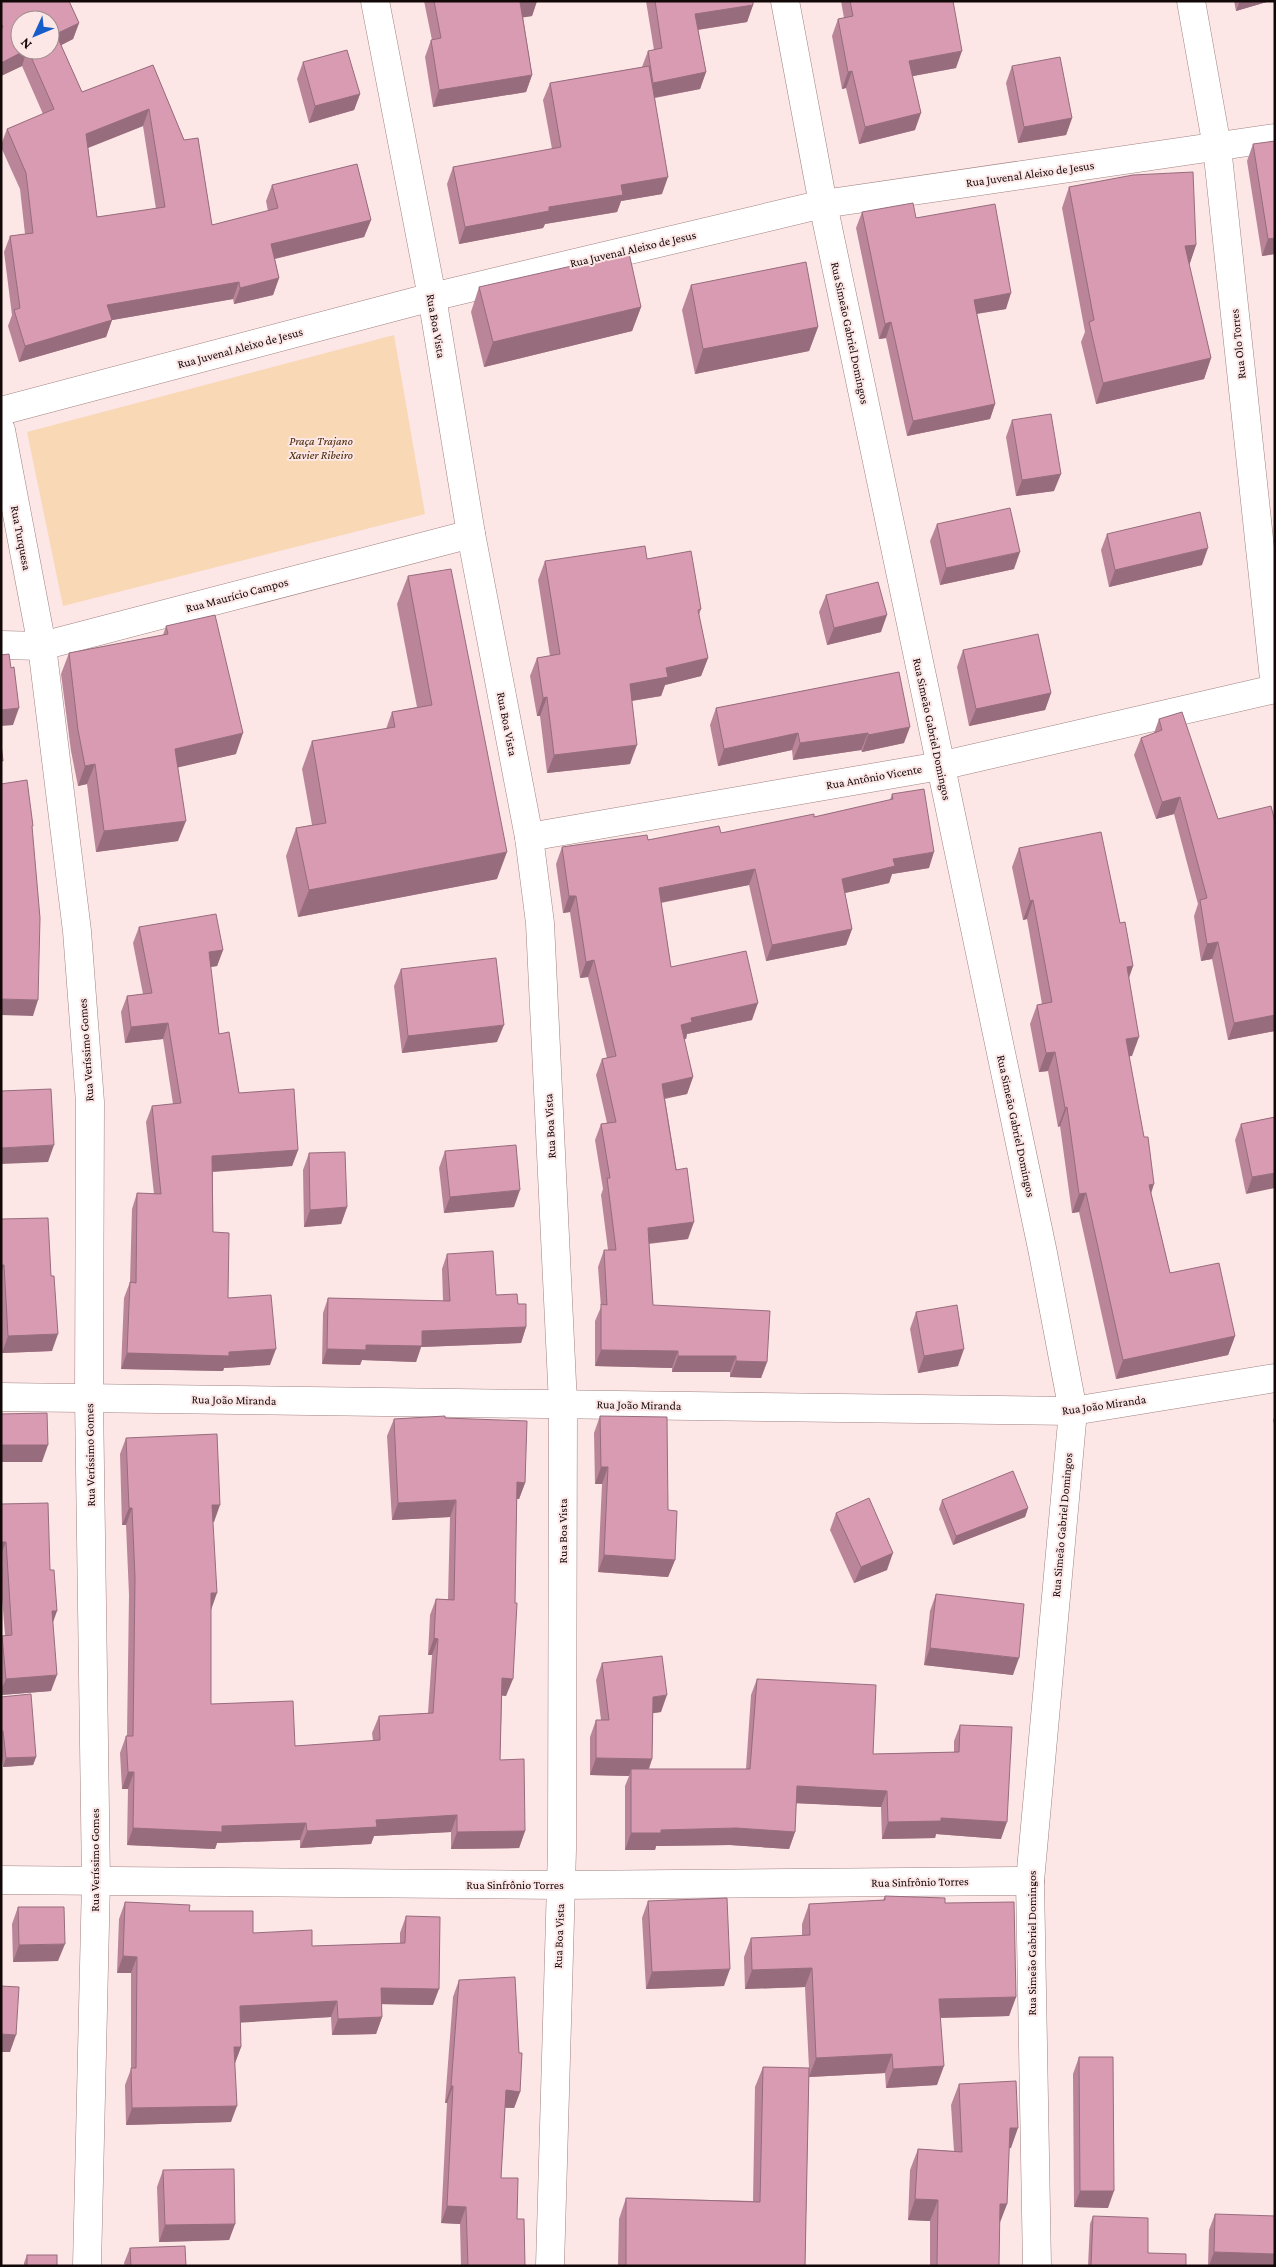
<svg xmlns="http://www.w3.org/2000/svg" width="1276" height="2267" viewBox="0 0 1276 2267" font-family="'Crimson Pro',serif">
  <rect width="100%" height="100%" fill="#fce6e6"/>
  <path fill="#f9d8b6" d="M394,335L425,514L63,606L27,432Z"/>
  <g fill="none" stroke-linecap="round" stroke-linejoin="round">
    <g stroke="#a18281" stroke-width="29">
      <g id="minor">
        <path d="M375,1L432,297L471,534L529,837L540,923L563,1404L562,1849L550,2266"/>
        <path d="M785,1L823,204L1043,1253L1073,1411L1030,1881L1037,2266"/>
        <path d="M1191,1L1217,147L1275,688"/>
        <path d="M1,411L432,297L823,204L1275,138"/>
        <path d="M1,430L42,646L77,931L90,1102L89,1399L96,1881L87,2266"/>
        <path d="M1,645L42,646L471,534"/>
        <path d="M529,837L940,766L1275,689"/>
        <path d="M1,1397L1073,1411L1275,1378"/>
        <path d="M1,1880L560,1885L1030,1881"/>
      </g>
    </g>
    <use href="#minor" stroke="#fff" stroke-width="28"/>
  </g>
  <g fill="#ba8599" fill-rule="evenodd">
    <path d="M1,1H69L79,23L73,39L61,45L82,92L153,65L184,140L198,138L212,225L268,211L266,201L272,185L357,164L371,220L364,237L275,259L279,278L273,295L234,304L233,299L112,320L106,337L19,362L8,326L12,315L4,252L10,236L25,234L20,189L1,147V145L7,129L43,114L22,66L1,76ZM20,20H50V50H20ZM143,126L156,209L97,217L88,148Z"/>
    <path d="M424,1H537L532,16L523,17L532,75L526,92L433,107L425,57L431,40H432Z"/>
    <path d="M646,1H753V5L747,22L698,30L706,72L700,89L655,98L662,194L621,201L617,212L545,224L543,228L459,244L447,184L453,167L552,149L543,100L550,83L642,67L648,51L654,50Z"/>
    <path d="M841,1H953L956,68L912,76L915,130L859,144L846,88L842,89L832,36L838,19L844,18Z"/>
    <path d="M1234,1H1270L1236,11Z"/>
    <path d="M303,62L360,94L354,110L309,123L297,79Z"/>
    <path d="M1012,66L1072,118L1066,135L1018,143L1006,83Z"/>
    <path d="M1253,144L1275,254L1262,256L1247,161Z"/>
    <path d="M1069,187L1196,245L1189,265L1211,358L1204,379L1096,404L1081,342L1085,332L1062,208Z"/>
    <path d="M862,212L916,218L1006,309L977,314L995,404L990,419L907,436L886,338L879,339L856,228Z"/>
    <path d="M691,285L818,327L809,351L695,374L682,310Z"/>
    <path d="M479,287L641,307L632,331L484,367L471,312Z"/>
    <path d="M1012,420L1054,491L1016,496L1006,437Z"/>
    <path d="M937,524L1014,569L940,585L930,541Z"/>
    <path d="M1107,534L1202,565L1109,587L1101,550Z"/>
    <path d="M647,559L701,609L699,615L708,658L701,676L665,685L661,696L632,701L630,764L547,773L540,716H537L530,676L537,658L550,656L538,580L545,561Z"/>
    <path d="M408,576L497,879L298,917L286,856L296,828L312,825L302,769L312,741L386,729L392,712L417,707L397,604Z"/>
    <path d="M826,595L881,632L827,645L819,612Z"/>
    <path d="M166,626L236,754L178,767V841L96,852L87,784L78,786L71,751L61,674L69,653L163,635Z"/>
    <path d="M963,650L1051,693L1045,710L969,726L957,667Z"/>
    <path d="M899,672L904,743L862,752L861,750L793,760L792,750L718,766L710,725L716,708Z"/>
    <path d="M1159,719L1275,1031L1228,1040L1212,959L1201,961L1194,916L1198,904L1174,814L1156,819L1134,755L1141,738L1154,733Z"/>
    <path d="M892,794L929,868L892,874L889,883L845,893L852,929L846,945L766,961L749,885L661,903L671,967L752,1020L687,1034L686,1039H684L693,1077L687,1094L665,1099L688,1239L649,1244L653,1305L767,1362L761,1378L730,1377V1372H672V1368L595,1366V1321L601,1307L598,1267L604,1250H608L601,1195L603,1189L595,1140L601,1124L607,1123L596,1075L602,1059L607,1058L588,977L580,978L570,912L563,913L556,864L562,847L721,833L814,817L890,800Z"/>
    <path d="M1019,848L1120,923L1133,966L1129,978L1132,1056H1129L1151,1193L1170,1273L1235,1336L1228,1355L1116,1379L1079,1212L1072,1213L1060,1126L1058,1127L1048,1071L1039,1072L1030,1024L1037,1005L1042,1004L1027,919L1023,920L1012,867Z"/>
    <path d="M139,927L223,950L217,966L210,967L219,1034L239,1093L298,1150L292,1166L213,1172V1232L228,1298L270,1365L224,1368L223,1371L121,1369L124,1298L130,1282L132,1209L137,1193L154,1194L146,1122L152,1106L173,1104L163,1039L125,1043L121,1012L127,996L143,994L133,943Z"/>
    <path d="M401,969L497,1042L402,1053L394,986Z"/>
    <path d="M1275,1117L1246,1194L1235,1140L1241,1124Z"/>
    <path d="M445,1151L514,1207L444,1213L439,1168Z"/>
    <path d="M309,1153L347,1207L341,1224L304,1227L303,1170Z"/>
    <path d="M1,1219L52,1351L2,1353L1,1339Z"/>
    <path d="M447,1254L496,1295L518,1304L526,1327L521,1343L421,1347L416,1362L362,1360L360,1365L322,1364L323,1313L328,1298L443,1301L442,1269Z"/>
    <path d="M916,1312L958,1366L918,1373L910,1329Z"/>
    <path d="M600,1416L668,1510L675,1560L668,1577L598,1572L602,1484H595L594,1433Z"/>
    <path d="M1275,1416V1428L1273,1420Z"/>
    <path d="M445,1418L525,1483L519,1499H517L506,1696L502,1695L500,1760L525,1831L519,1848L451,1849V1832L374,1836L371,1844L300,1848V1840L217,1843L215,1849L127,1845L128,1789H122L120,1753L126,1736H127L129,1595L126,1525H122L120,1454L126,1438L214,1522H213L211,1610V1704L295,1746L373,1741L372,1733L379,1716L428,1713L432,1655H428L430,1615L436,1599H448L450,1517L392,1520L387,1436L394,1419Z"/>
    <path d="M942,1500L1028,1508L1025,1517L953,1545L939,1509Z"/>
    <path d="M1,1504L53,1622L51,1691L1,1695V1637L2,1636L5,1635L1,1585Z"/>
    <path d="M836,1513L887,1570L854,1583L830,1530Z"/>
    <path d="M936,1594L1013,1675L924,1665L930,1611Z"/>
    <path d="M602,1663L661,1712L653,1713L652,1759L649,1769H746L751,1695L757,1679L873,1754L954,1752V1741L960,1725L1001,1839L936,1834L935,1838L882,1839L881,1807L796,1803L795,1832L789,1849L730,1845L656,1846L655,1850H625V1786L629,1776L590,1775V1737L596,1720H601L596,1680Z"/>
    <path d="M1,1697L36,1757L33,1765L3,1767L1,1749Z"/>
    <path d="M885,1896L945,1903L1016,1997L1009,2016L940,2018L937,2085L886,2088L885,2073L809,2077V2068L805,2266H618L619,2219L626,2198L753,2201L755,2087L763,2067L809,2068L805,1987L745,1989L744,1957L751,1938L802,1936V1924L809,1904L883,1900Z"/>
    <path d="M648,1901L724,1986L646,1989L642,1918Z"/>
    <path d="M125,1902L189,1911L253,1933L312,1946L400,1943V1933L406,1916L433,2005L382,2004V2017L376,2034L332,2035L331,2017L241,2022V2047L235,2063L231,2122L126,2125L125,2085L131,2069V1973H117L119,1919Z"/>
    <path d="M18,1907L58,1961L13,1962L12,1924Z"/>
    <path d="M459,1980L520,2092L514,2108H505L501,2178L517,2219L525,2266H461L460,2224L441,2223L447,2103H445L453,1997Z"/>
    <path d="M1079,2057L1108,2208L1074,2207L1073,2074Z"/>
    <path d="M959,2084L1011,2148H1009L1007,2204L999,2224V2266H930V2221L908,2220L910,2170L918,2149L954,2151L951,2105Z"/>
    <path d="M163,2170L235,2224L229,2240L159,2242L157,2187Z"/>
    <path d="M1215,2214L1275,2266H1208L1209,2230Z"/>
    <path d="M1093,2216L1148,2253L1186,2266H1088L1090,2224Z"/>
    <path d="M130,2248L186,2266H125L124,2263Z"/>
    <path d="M27,2255L57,2266H24V2263Z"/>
  </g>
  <g fill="#976c7d">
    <path d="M525,1H537L532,16L514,19L520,2Z"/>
    <path d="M1240,1H1270L1236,11Z"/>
    <path d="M753,5L747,22L689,31L695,14Z"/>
    <path d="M79,23L73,39L50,51L56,34Z"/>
    <path d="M26,50H27L22,66L1,76V63Z"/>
    <path d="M962,51L956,68L903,78L909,61Z"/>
    <path d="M852,71L846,88L842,89L848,72Z"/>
    <path d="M706,72L700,89L647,99L653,83Z"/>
    <path d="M532,75L526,92L433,107L439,90Z"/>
    <path d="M360,94L354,110L309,123L315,106Z"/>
    <path d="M149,109L143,126L80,151L86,134Z"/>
    <path d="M921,113L915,130L859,144L865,127Z"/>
    <path d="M1072,118L1066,135L1018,143L1024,127Z"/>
    <path d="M668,177L662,194L621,201L617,212L545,224L543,228L459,244L465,227L549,207L621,185Z"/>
    <path d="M371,220L364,237L265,261L271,244Z"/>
    <path d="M1275,238V254L1262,256L1268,239Z"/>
    <path d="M1196,245L1189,266L1185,246Z"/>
    <path d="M279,278L273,295L234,304L240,288Z"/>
    <path d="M239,282L233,299L101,322L107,305Z"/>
    <path d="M1011,293L1006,309L968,315L974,300Z"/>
    <path d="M641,307L632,331L484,367L493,342Z"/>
    <path d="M112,320L106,337L19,362L25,346Z"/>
    <path d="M891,322L886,338L879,339L885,324Z"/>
    <path d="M818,327L809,351L695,374L703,349Z"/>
    <path d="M1211,358L1204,379L1096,404L1103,383Z"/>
    <path d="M995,404L990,419L907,436L913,421Z"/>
    <path d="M1061,474L1054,491L1016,496L1022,480Z"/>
    <path d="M1208,548L1202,565L1109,587L1115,570Z"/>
    <path d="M1020,552L1014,569L940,585L946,568Z"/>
    <path d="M887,615L881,632L827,645L834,628Z"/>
    <path d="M708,658L701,676L665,685L661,696L624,702L630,684L666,668Z"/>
    <path d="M1051,693L1045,710L969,726L976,709Z"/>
    <path d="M547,697L540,716H537L543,698Z"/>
    <path d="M19,708L13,725L1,726V710Z"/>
    <path d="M910,727L904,743L862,752L868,735Z"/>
    <path d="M243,733L236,754L167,770L175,749Z"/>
    <path d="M798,733L792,750L718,766L724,749Z"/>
    <path d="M868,733L861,750L793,760L800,743Z"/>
    <path d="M637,745L630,764L547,773L554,755Z"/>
    <path d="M95,764L87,784L78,786L85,766Z"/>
    <path d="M1180,797L1174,814L1156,819L1162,802Z"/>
    <path d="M186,821L178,841L96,852L104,831Z"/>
    <path d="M507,852L497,879L298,917L309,890Z"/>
    <path d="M934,852L929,868L892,874L889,883L836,895L842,879L893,859Z"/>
    <path d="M755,869L749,885L653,904L659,888Z"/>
    <path d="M569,896H576L570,912L563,913Z"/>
    <path d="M1033,900L1027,919L1023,920L1030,901Z"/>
    <path d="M852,929L846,945L766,961L772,945Z"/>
    <path d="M1218,942L1212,959L1201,961L1207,944Z"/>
    <path d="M223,950L217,966L203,968L209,952Z"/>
    <path d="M594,960L588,977L580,978L586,962Z"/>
    <path d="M1133,966L1126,985L1127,967Z"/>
    <path d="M1,999L38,1000L33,1016L1,1015Z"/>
    <path d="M758,1003L752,1020L687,1034L686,1039L675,1041L681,1025L691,1018Z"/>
    <path d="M1275,1015V1031L1228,1040L1234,1023Z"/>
    <path d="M168,1023L163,1039L125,1043L131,1027Z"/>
    <path d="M504,1025L497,1042L402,1053L408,1036Z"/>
    <path d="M1139,1037L1132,1056L1119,1058L1126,1039Z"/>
    <path d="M1055,1052L1048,1071L1039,1072L1046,1053Z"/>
    <path d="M693,1077L687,1094L656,1100L662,1084Z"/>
    <path d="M1067,1107L1060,1126L1058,1127L1065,1108Z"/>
    <path d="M54,1145L48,1162L1,1164V1148Z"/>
    <path d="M298,1150L292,1166L207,1172L212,1156Z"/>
    <path d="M1275,1173V1188L1246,1194L1252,1177Z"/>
    <path d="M1154,1184L1148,1203L1149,1185Z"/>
    <path d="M520,1190L514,1207L444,1213L450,1197Z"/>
    <path d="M1086,1193L1079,1212L1072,1213L1079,1194Z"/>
    <path d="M347,1207L341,1224L304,1227L310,1210Z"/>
    <path d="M694,1222L688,1239L642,1244L648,1228Z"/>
    <path d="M1,1265H4L1,1273Z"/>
    <path d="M526,1327L521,1343L421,1347L416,1362L362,1360L360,1365L322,1364L327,1349L366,1345L422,1331Z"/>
    <path d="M58,1334L52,1351L2,1353L8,1336Z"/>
    <path d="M1235,1336L1228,1355L1116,1379L1123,1360Z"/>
    <path d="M276,1349L270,1365L224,1368L223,1371L121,1369L127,1353L229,1352Z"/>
    <path d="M964,1349L958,1366L918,1373L924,1356Z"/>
    <path d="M601,1350L678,1351L672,1368L595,1366Z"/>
    <path d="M678,1356H736L730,1372H672Z"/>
    <path d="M736,1361L767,1362L761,1378L730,1377Z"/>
    <path d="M1,1445H48L42,1462H1Z"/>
    <path d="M601,1467H608L602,1484H595Z"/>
    <path d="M517,1482L525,1483L519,1499H511Z"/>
    <path d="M456,1500L450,1517L392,1520L398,1503Z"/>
    <path d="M212,1505H220L214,1522H205Z"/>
    <path d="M129,1508H132L126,1525H122Z"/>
    <path d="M1028,1508L1025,1517L953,1545L956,1536Z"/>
    <path d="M1,1542H6L1,1554Z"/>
    <path d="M893,1553L887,1570L854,1583L861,1567Z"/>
    <path d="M604,1555L675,1560L668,1577L598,1572Z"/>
    <path d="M211,1593H217L211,1610Z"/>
    <path d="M52,1611H57L51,1628Z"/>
    <path d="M434,1638L438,1639L432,1655H428Z"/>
    <path d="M930,1648L1019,1658L1013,1675L924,1665Z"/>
    <path d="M57,1675L51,1691L1,1695V1690L6,1679Z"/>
    <path d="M502,1678L513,1679L506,1696L496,1695Z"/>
    <path d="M667,1695L661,1712L647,1714L653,1697Z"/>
    <path d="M36,1757L33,1765L3,1767L6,1758Z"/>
    <path d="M596,1758L652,1759L646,1776L631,1769L629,1776L590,1775Z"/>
    <path d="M128,1772H134L128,1789H122Z"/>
    <path d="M797,1786L887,1791L881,1807L791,1803Z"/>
    <path d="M457,1815L451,1832L374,1836L371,1844L300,1848L307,1831L376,1820Z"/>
    <path d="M941,1818L1007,1822L1001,1839L936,1834L935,1838L882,1839L888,1822Z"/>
    <path d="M306,1823L300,1840L217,1843L215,1849L127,1845L133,1828Z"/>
    <path d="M736,1828L795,1832L789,1849L730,1845L656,1846L655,1850H625L631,1833L661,1830Z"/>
    <path d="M525,1831L519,1848L451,1849L457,1832Z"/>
    <path d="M65,1944L58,1961L13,1962L19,1945Z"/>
    <path d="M123,1956L137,1957L131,1973H117Z"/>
    <path d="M812,1968L805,1987L745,1989L752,1970Z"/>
    <path d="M730,1969L724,1986L646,1989L652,1972Z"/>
    <path d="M381,1988L439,1989L433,2005L375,2004Z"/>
    <path d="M1016,1997L1009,2016L932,2018L939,1999Z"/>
    <path d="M337,2001L331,2017L235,2023L240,2006Z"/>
    <path d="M382,2017L376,2034L332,2035L338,2019Z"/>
    <path d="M1,2034L16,2035L10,2052H1Z"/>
    <path d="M234,2047H241L235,2063Z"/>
    <path d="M892,2054L885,2073L809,2077L816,2058Z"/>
    <path d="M944,2066L937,2085L886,2088L893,2069Z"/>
    <path d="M451,2086H453L447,2103H445Z"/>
    <path d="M506,2090L520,2092L514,2108L500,2107Z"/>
    <path d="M237,2106L231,2122L126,2125L132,2108Z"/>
    <path d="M1010,2128H1018L1011,2148L1003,2149Z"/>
    <path d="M1080,2191H1114L1108,2208L1074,2207Z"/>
    <path d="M915,2199L938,2200L930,2221L908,2220Z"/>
    <path d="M1000,2204H1007L999,2225Z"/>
    <path d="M447,2206L466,2207L460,2224L441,2223Z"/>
    <path d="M235,2224L229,2240L159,2242L165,2225Z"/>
    <path d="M1214,2252L1275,2254V2266H1209Z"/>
  </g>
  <g fill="#d89bb2" stroke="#976c7d" fill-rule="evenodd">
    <path d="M1,1H69L79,23L56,34L82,92L153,65L184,140L198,138L212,225L278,208L272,185L357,164L371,220L271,244L279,278L240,288L239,282L107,305L112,320L25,346L14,310L20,308L10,236L33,233L26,173L7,129L54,109L28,50H50V20H20V50H26L1,63V28L3,27L1,24ZM149,109L165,207L97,217L86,134Z"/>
    <path d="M434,1H525L520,2L532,75L439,90L431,40L441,38Z"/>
    <path d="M655,1H753V5L695,14L706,72L653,83L648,51L662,48Z"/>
    <path d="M850,1H953L962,51L909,61L921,113L865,127L852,71L848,72L838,19L853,16Z"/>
    <path d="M347,50L360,94L315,106L303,62Z"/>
    <path d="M1060,57L1072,118L1024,127L1012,66Z"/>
    <path d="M649,66L668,177L621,185L623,195L549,207V211L465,227L453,167L561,147L550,83Z"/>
    <path d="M1275,141V238L1268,239L1253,144Z"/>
    <path d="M1193,172L1196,245L1185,246L1211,358L1103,383L1089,322L1094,320L1069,187L1133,175Z"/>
    <path d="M913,203L916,218L995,204L1011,293L974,300L995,404L913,421L891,322L885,324L862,212Z"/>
    <path d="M629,253L641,307L493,342L479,287Z"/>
    <path d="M806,262L818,327L703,349L691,285Z"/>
    <path d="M1051,414L1061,474L1022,480L1012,420Z"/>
    <path d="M1010,508L1020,552L946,568L937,524Z"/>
    <path d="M1200,512L1208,548L1115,570L1107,534Z"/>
    <path d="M645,546L647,559L691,551L701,609L698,610L708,658L666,668L668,677L630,684L637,745L554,755L547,697L543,698L537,658L560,654L545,561Z"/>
    <path d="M451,569L507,852L309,890L296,828L326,823L312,741L395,727L392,712L432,705L408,576Z"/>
    <path d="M878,582L887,615L834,628L826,595Z"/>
    <path d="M215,615L243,733L175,749L186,821L104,831L95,764L85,766L78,730L69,653L168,634L166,626Z"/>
    <path d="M1038,634L1051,693L976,709L963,650Z"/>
    <path d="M9,654L11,668L14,667L19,708L1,710V655Z"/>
    <path d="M899,672L910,727L868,735V733L800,743L798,733L724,749L716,708Z"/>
    <path d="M1182,712L1218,819L1271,806L1275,822V1015L1234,1023L1218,942L1207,944L1200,900L1207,898L1180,797L1162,802L1141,738L1162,730L1159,719Z"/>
    <path d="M1,744L3,761H1Z"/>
    <path d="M27,780L33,826H32L40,918L38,1000L1,999V784Z"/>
    <path d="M924,789L934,852L893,859L895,866L842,879L852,929L772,945L755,869L659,888L671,967L746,951L758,1003L691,1018L692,1022L681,1025L693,1077L662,1084L676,1170L687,1168L694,1222L648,1228L653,1305L770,1311L767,1362L736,1361V1356H678V1351L601,1350V1304L607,1305L604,1250H616L607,1178H610L601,1124L616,1122L602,1059L616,1056L594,960L586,962L576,896H569L562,847L647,835L648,840L719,826L721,833L814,814V817L893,799L892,794Z"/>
    <path d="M1101,832L1120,923L1125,922L1133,966L1127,967L1139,1037L1126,1039L1144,1137H1148L1154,1184L1149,1185L1170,1273L1219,1263L1235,1336L1123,1360L1086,1193L1079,1194L1067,1107L1065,1108L1055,1052L1046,1053L1037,1005L1052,1002L1033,900L1030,901L1019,848Z"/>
    <path d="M216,914L223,950L209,952L219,1034L229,1032L239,1093L294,1089L298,1150L212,1156L213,1232L229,1233L228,1298L271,1295L276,1349L229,1352V1356L127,1353L130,1282L136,1283L137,1193L161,1194L152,1106L181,1103L168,1023L131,1027L127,996L152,993L139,927Z"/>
    <path d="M496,958L504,1025L408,1036L401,969Z"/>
    <path d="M51,1089L54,1145L1,1148V1091Z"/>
    <path d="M1275,1117V1173L1252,1177L1241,1124Z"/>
    <path d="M516,1145L520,1190L450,1197L445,1151Z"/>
    <path d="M345,1152L347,1207L310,1210L309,1153Z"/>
    <path d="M48,1218L51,1276H54L58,1334L8,1336L4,1265H1V1219Z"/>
    <path d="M493,1251L496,1295L517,1294L518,1304H526V1327L422,1331V1346L366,1345V1350L327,1349L328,1298L450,1301L447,1254Z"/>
    <path d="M957,1305L964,1349L924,1356L916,1312Z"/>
    <path d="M47,1413L48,1445H1V1414Z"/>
    <path d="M445,1416V1418L527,1421L525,1483L517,1482L515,1603H517L513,1679L502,1678L500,1760L524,1759L525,1831L457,1832V1815L376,1820L377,1827L307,1831L306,1823L222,1826V1832L133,1828L134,1772H128L126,1736H133L135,1578L132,1508H129L126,1438L217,1434L220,1505H212L217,1593H211V1704L293,1701L295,1746L380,1740L379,1716L433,1713L438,1639L434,1638L436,1599L454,1600L456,1500L398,1503L394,1419Z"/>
    <path d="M600,1416L667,1417L668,1510L677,1511L675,1560L604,1555L608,1467H601Z"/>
    <path d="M1013,1471L1028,1508L956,1536L942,1500Z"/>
    <path d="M869,1498L893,1553L861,1567L836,1513Z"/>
    <path d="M48,1503L50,1570H54L57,1611H52L57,1675L6,1679L2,1636L12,1635L6,1542H1V1504Z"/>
    <path d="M936,1594L1024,1604L1019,1658L930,1648Z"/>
    <path d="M662,1656L667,1695L653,1697L652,1759L596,1758V1720H609L602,1663Z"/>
    <path d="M757,1679L876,1685L873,1754L959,1752L960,1725L1012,1727L1007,1822L941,1818V1821L888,1822L887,1791L797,1786L795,1832L736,1828L661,1830V1833H631V1769H750Z"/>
    <path d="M31,1694L36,1757L6,1758L3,1731H1V1697Z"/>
    <path d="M885,1896L945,1898V1903L1014,1902L1016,1997L939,1999L944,2066L893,2069L892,2054L816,2058L812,1968L752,1970L751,1938L810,1935L809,1904L885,1900Z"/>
    <path d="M727,1898L730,1969L652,1972L648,1901Z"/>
    <path d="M125,1902L190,1905L189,1911H253V1933L312,1930V1946L405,1943L406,1916L440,1917L439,1989L381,1988L382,2017L338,2019L337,2001L240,2006L241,2047H234L237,2106L132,2108L131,2068H136L137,1957L123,1956Z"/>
    <path d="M18,1907H64L65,1944L19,1945Z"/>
    <path d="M515,1977L519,2053H522L520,2092L506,2090L501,2178H518L517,2219H524L525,2266H468L466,2207L447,2206L453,2086H451L459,1980Z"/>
    <path d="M1,1986L19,1987L16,2035L1,2034Z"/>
    <path d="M1079,2057H1113L1114,2191H1080Z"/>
    <path d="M763,2067L809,2068L805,2266H626V2198L760,2202Z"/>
    <path d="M1016,2081L1018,2128H1010L1007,2204H1000L999,2266H937L938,2200L915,2199L918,2149L962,2152L959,2084Z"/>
    <path d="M234,2169L235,2224L165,2225L163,2170Z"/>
    <path d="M1215,2214L1275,2216V2254L1214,2252Z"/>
    <path d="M1093,2216L1148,2218V2253L1186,2254V2266H1091Z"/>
    <path d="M185,2246L186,2266H131L130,2248Z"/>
    <rect x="27" y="2255" width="30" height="11"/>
  </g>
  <g text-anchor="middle" stroke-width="4" stroke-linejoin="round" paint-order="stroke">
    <g font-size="12" fill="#130808" stroke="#fce6e6">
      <text transform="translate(1030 174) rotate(-8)" y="4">Rua Juvenal Aleixo de Jesus</text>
      <text transform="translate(633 249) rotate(-13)" y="4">Rua Juvenal Aleixo de Jesus</text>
      <text transform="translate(436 326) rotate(80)" y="4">Rua Boa Vista</text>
      <text transform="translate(850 333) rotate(78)" y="4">Rua Simeão Gabriel Domingos</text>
      <text transform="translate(1238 344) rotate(-96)" y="4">Rua Olo Torres</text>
      <text transform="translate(240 348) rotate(-15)" y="4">Rua Juvenal Aleixo de Jesus</text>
      <text transform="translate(21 538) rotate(79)" y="4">Rua Turquesa</text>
      <text transform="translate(237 595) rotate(-15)" y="4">Rua Maurício Campos</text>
      <text transform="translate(507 724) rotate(79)" y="4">Rua Boa Vista</text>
      <text transform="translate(932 729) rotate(78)" y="4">Rua Simeão Gabriel Domingos</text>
      <text transform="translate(874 777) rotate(-10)" y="4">Rua Antônio Vicente</text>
      <text transform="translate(86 1050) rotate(-94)" y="4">Rua Veríssimo Gomes</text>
      <text transform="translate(550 1126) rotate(-93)" y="4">Rua Boa Vista</text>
      <text transform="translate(1016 1126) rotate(78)" y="4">Rua Simeão Gabriel Domingos</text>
      <text transform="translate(234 1400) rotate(1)" y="4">Rua João Miranda</text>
      <text transform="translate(639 1405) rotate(1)" y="4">Rua João Miranda</text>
      <text transform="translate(1104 1405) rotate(-8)" y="4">Rua João Miranda</text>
      <text transform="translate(90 1455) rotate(-91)" y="4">Rua Veríssimo Gomes</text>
      <text transform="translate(1062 1525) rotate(-85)" y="4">Rua Simeão Gabriel Domingos</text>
      <text transform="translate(563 1531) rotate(-90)" y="4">Rua Boa Vista</text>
      <text transform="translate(95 1860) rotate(-90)" y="4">Rua Veríssimo Gomes</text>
      <text transform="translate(920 1882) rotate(-1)" y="4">Rua Sinfrônio Torres</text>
      <text x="515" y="1889">Rua Sinfrônio Torres</text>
      <text transform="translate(559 1936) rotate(-88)" y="4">Rua Boa Vista</text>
      <text transform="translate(1032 1943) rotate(-90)" y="4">Rua Simeão Gabriel Domingos</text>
    </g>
    <g font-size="12" font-style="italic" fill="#422500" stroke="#fce6e6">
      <text x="321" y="445">Praça Trajano<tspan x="321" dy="14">Xavier Ribeiro</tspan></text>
    </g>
  </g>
  <rect width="1276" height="2267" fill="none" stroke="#130808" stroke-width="5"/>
  <g transform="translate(35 35) rotate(226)"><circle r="24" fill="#fce6e6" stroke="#9f8d8d"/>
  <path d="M0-4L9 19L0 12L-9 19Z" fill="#155dc8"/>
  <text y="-8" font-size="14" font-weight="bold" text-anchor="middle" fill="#130808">N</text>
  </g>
</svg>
